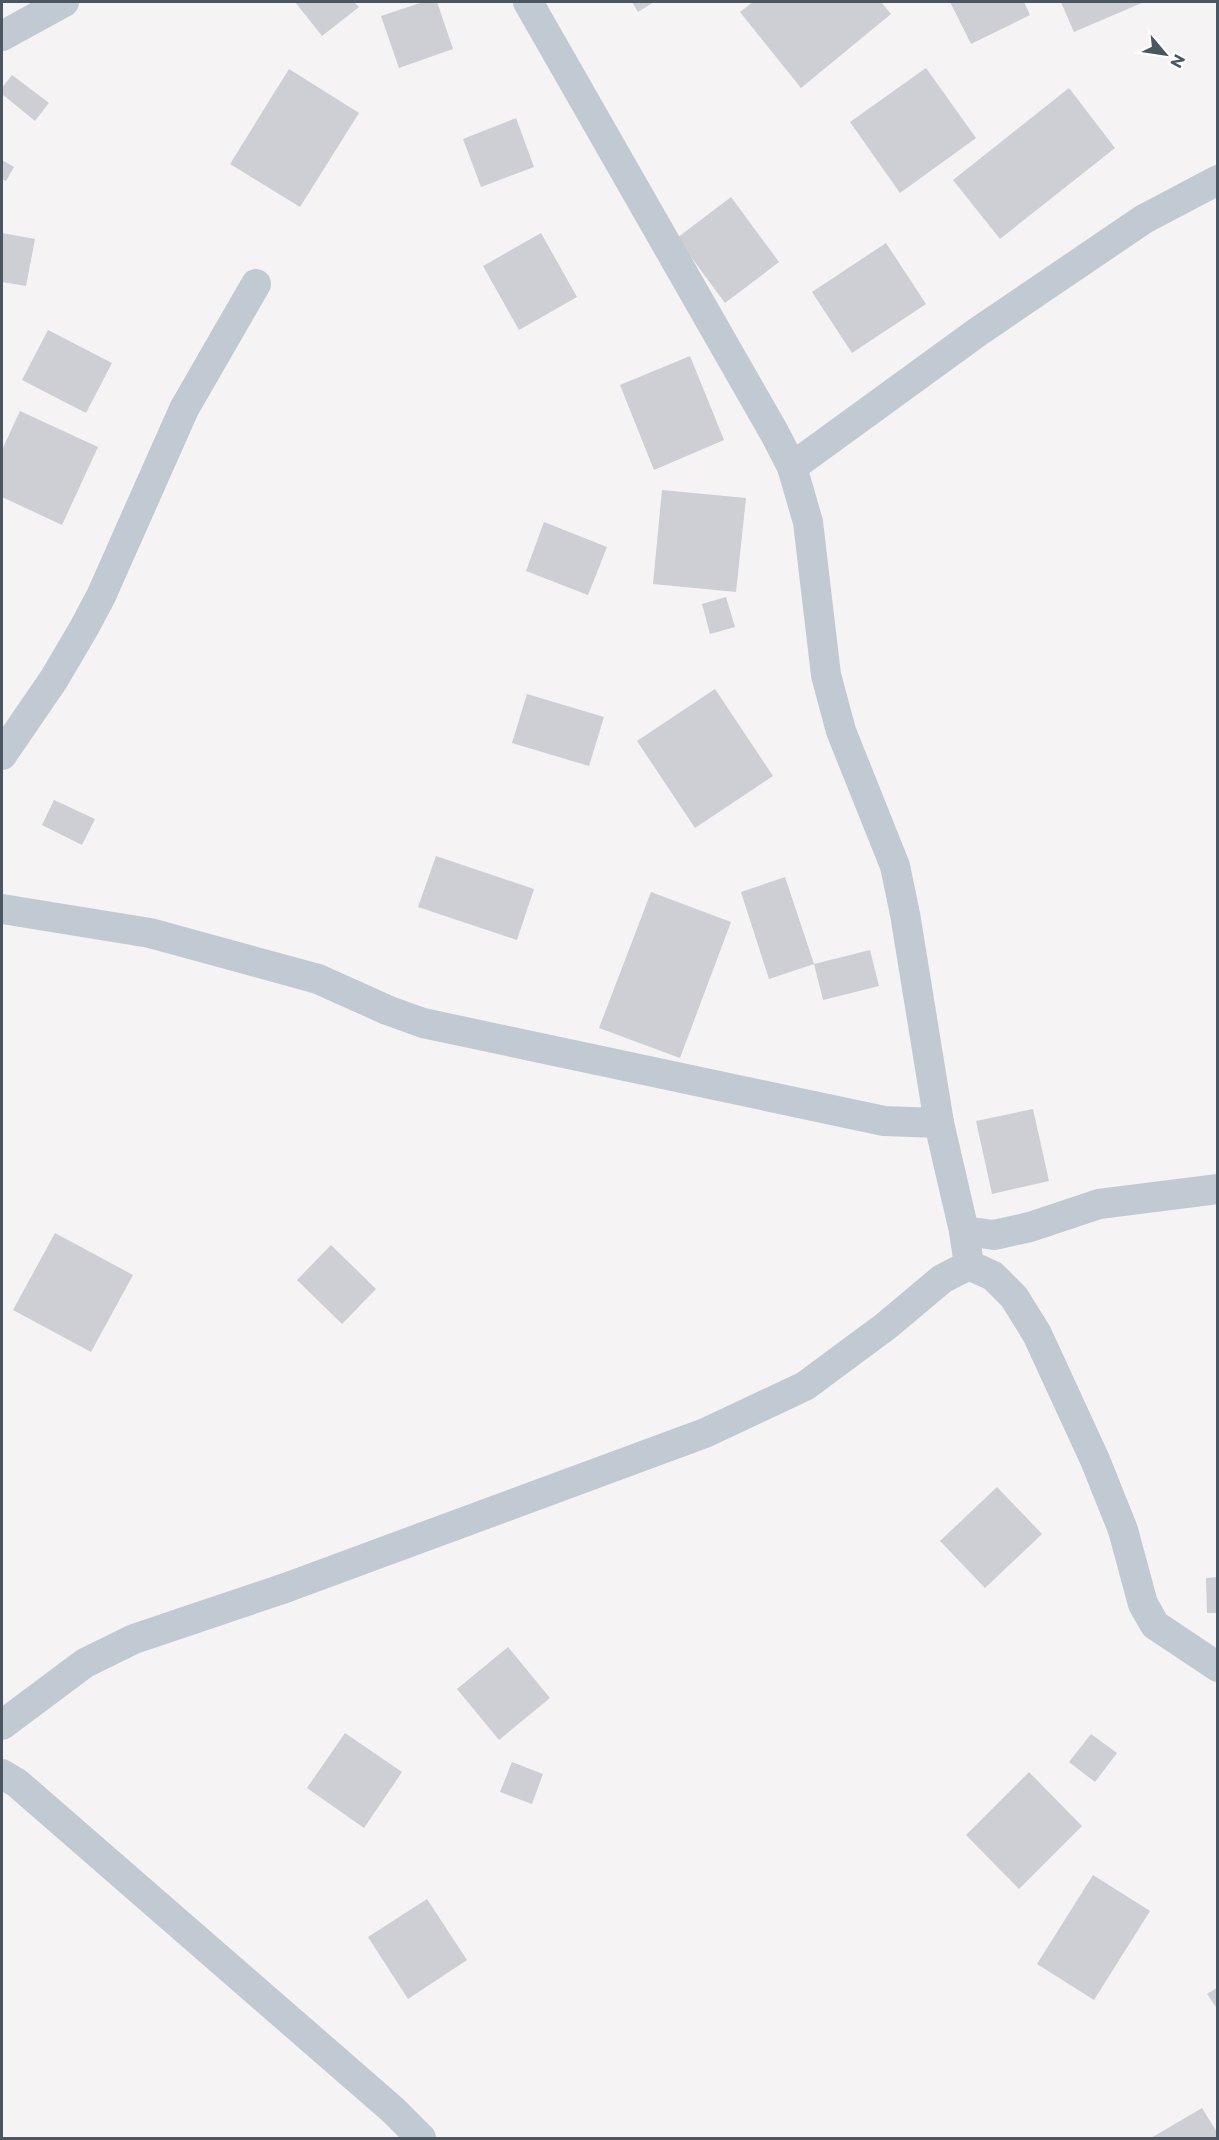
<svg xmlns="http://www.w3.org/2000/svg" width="1219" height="2140" viewBox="0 0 1219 2140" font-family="Montserrat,sans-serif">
  <rect width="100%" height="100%" fill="#f5f3f3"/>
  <g fill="#cdcfd5">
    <path d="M295,2H354L359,7L322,36Z"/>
    <path d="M423,2H437L453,49L399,68L381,16Z"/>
    <path d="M632,2H654L638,12Z"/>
    <path d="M753,2H881L891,14L801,88L740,12Z"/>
    <path d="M950,2H1024L1030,15L971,44Z"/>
    <path d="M1061,2H1144L1074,32Z"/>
    <path d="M926,68L976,138L900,193L850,122Z"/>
    <path d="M289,69L359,113L300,207L230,164Z"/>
    <path d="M12,75L49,103L35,121L2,94V88Z"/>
    <path d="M1069,88L1115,148L1000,239L953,180Z"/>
    <path d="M516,118L534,167L481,187L463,139Z"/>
    <path d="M2,160L14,167L6,181L2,179Z"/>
    <path d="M731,197L779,262L725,303L677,238Z"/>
    <path d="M2,233L35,239L26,286L2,282Z"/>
    <path d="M541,233L577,297L519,330L483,266Z"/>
    <path d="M886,243L926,304L852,353L812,292Z"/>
    <path d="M48,330L112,363L86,413L22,380Z"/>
    <path d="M690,356L724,440L654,470L620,385Z"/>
    <path d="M20,411L98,447L62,525L2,497V450Z"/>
    <path d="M662,490L746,498L736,592L653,584Z"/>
    <path d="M544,522L607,547L588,595L526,571Z"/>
    <path d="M726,597L735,627L710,634L702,604Z"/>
    <path d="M715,689L773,776L695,828L637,741Z"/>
    <path d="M527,694L604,717L589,766L512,743Z"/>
    <path d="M54,800L95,819L82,845L42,825Z"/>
    <path d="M436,856L534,889L517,940L418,907Z"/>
    <path d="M785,877L814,964L870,950L879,986L823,1000L814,964L769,979L741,892Z"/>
    <path d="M651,892L731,922L680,1058L599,1028Z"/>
    <path d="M1033,1109L1049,1181L992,1194L976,1121Z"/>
    <path d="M55,1233L133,1275L91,1352L13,1310Z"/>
    <path d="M331,1245L376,1289L342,1324L297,1280Z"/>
    <path d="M997,1487L1042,1534L985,1588L940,1541Z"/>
    <path d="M1218,1577V1613H1207L1206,1578Z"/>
    <path d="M508,1647L550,1698L499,1740L457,1689Z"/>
    <path d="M345,1733L402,1772L364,1828L307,1788Z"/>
    <path d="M1091,1734L1117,1753L1095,1782L1069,1762Z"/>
    <path d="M512,1762L543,1774L532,1804L500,1792Z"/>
    <path d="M1029,1772L1082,1826L1019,1889L966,1835Z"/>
    <path d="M1093,1875L1150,1911L1094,2000L1037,1964Z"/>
    <path d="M427,1899L467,1960L408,1999L368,1937Z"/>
    <path d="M1218,1987V2010L1207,1994Z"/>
    <path d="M1202,2108L1218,2134V2138H1151Z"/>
  </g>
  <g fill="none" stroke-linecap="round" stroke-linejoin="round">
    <g stroke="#c1cad2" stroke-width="30">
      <path d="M528,2L775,434L792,467L808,522L826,675L841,731L895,866L905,914L939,1123L964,1231L969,1265"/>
      <path d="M2,36L64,2"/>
      <path d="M792,467L979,331L1144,219L1218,180"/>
      <path d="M2,755L54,679L84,628L101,596L184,409L256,284"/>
      <path d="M2,909L150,933L318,979L387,1010L423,1023L884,1121L939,1123"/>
      <path d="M964,1231L994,1235L1030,1227L1099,1204L1218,1189"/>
      <path d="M969,1265L993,1276L1014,1297L1037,1334L1095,1460L1123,1530L1143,1604L1155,1625L1218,1667"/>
      <path d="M2,1725L85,1663L134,1639L288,1587L705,1433L805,1386L886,1326L942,1279L969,1265"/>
      <path d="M2,1774L17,1783L393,2110L421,2138"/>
    </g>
  </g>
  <rect width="1219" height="2140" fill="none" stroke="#4a5661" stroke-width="6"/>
  <g transform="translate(1165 54) rotate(119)" stroke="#ffffff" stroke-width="4.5" paint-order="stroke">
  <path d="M0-4.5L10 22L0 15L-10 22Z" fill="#4a5661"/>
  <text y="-9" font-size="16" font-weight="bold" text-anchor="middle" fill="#4a5661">N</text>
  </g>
</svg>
